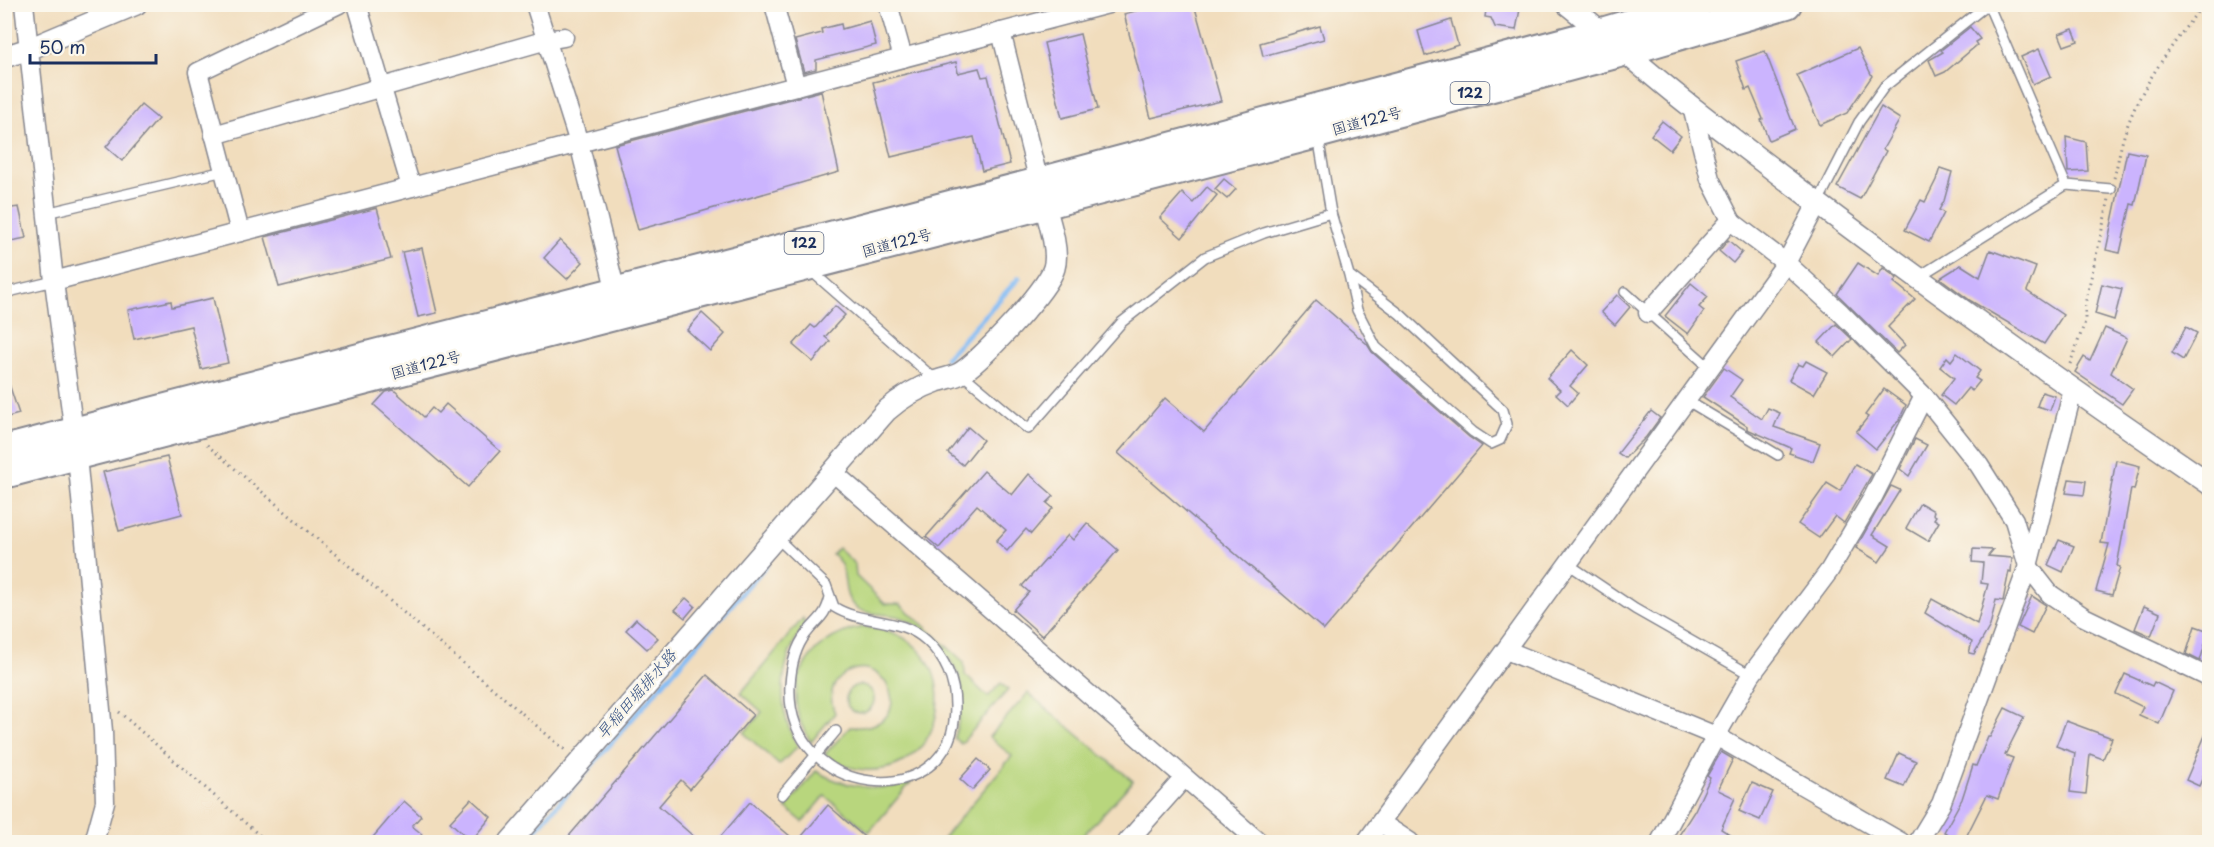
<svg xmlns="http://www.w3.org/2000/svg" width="2214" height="847" viewBox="0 0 2214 847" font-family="'Playpen Sans','Klee One',sans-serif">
  <rect width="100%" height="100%" fill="#fbf7ec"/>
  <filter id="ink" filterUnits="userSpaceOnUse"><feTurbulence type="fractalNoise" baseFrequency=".0167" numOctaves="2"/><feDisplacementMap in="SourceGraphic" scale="12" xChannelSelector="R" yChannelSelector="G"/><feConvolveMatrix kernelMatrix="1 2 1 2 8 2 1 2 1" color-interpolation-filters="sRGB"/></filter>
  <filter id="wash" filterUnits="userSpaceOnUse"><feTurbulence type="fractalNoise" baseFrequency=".008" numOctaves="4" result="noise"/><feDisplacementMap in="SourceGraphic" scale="24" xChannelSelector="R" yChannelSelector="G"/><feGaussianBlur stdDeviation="1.35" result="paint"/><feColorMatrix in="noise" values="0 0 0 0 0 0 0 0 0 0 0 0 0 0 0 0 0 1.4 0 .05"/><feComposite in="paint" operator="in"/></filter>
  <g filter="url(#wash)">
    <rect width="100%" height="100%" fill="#f1ddbd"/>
    <g fill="#b8d67d" stroke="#6a826e" stroke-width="1.5">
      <path d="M838,548L855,564L856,576L885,604H900L964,662L965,675L988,697L1001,683L1008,690L961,744L954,738C959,722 963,705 962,688C959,663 923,625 900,617C887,613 866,616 855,607C838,592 852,569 832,554Z"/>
      <path d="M803,618L805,625C779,660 775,709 798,746L779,765L744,733L762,712L741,693Z"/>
      <path d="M863,627C969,632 955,773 867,770C851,769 838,765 825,754L850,727C928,731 880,638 839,679C829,689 830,701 835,713L811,742C776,691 805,638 863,627Z"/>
      <circle cx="860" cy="699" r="14"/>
      <path d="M1028,693L1133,781L1077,842H940L1012,756L989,737Z"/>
      <path d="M816,771C842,787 883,793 911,782L869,832L825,796L803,822L786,808Z"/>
    </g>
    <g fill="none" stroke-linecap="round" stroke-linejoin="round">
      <g stroke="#85bdf5" stroke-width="5">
        <path d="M946,358L1019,278"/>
        <path d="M525,842L767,564"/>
      </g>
    </g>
    <g id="blocks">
      <g fill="#cbb4fe">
        <path d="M1161,4H1194L1221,101L1151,118L1124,14Z"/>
        <path d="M1487,4H1521L1516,30L1495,27L1491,18L1485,17Z"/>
        <path d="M1451,20L1458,45L1425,56L1418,31Z"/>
        <path d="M870,21L876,45L816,60V69L804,72L795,40L822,33L821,29L841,24L842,29Z"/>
        <path d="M1320,26L1324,39L1263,56L1260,43Z"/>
        <path d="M1970,27L1980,39L1975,42L1977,45L1945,72L1936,76L1929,60L1943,52L1941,50Z"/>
        <path d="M2073,29L2078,41L2064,46L2059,34Z"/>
        <path d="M1080,34L1098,109L1062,118L1044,43Z"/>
        <path d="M1858,48L1872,76L1847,113L1820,125L1797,75Z"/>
        <path d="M2039,49L2051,76L2033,84L2021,57Z"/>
        <path d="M1765,51L1795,129L1769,140L1761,120L1763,119L1750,88L1746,90L1736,61Z"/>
        <path d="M956,62L958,73L979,68L982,77L988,76L1010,164L982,171L974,137L891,157L873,82Z"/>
        <path d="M821,91L839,172L638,230L615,145Z"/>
        <path d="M141,105L158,119L122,161L106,147Z"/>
        <path d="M1881,107L1900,119L1883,149L1886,151L1860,199L1837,187Z"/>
        <path d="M1662,121L1681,136L1670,150L1651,135Z"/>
        <path d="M2066,137L2086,142L2088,171L2068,172Z"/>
        <path d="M2127,151L2146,155L2135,205L2131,204L2120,253L2106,250Z"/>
        <path d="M1940,168L1952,172L1944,201L1939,210L1944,213L1929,242L1905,230L1921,200L1925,202L1936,180Z"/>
        <path d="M1224,179L1236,189L1227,199L1215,189Z"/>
        <path d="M1207,187L1217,195L1182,238L1160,218L1182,193L1193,203Z"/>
        <path d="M19,207L26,238L6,242L4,209Z"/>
        <path d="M377,208L391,259L279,287L265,237Z"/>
        <path d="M560,240L583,262L567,279L544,258Z"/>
        <path d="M1728,240L1742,252L1733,263L1719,251Z"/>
        <path d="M422,248L437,313L418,317L402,252Z"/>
        <path d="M1990,250L2036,267L2027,291L2063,315L2044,344L1971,301L1940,278L1961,265L1980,277Z"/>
        <path d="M1858,263L1878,276L1883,268L1897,278L1894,282L1915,299L1888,327L1905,345L1897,353L1837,294Z"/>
        <path d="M1691,283L1708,297L1699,307L1704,311L1688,334L1665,316Z"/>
        <path d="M2102,284L2122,289L2114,320L2095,314Z"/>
        <path d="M1617,295L1630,307L1615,325L1601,312Z"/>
        <path d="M213,298L228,363L201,369L191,326L134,339L128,310L171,301L172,307Z"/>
        <path d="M1316,300L1367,344L1372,352L1469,437L1482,446L1324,630L1118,453L1165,398L1204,432Z"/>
        <path d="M835,306L845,315L825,337L830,341L813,362L793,345L811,325L815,328Z"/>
        <path d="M702,313L725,334L710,351L687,330Z"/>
        <path d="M1836,324L1852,339L1835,357L1819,342Z"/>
        <path d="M2186,327L2197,333L2183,360L2172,353Z"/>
        <path d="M2105,328L2127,338L2111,373L2133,389L2122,404L2075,372L2084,357L2090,361Z"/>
        <path d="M1572,350L1588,365L1570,386L1578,393L1568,405L1556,394L1560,390L1547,378Z"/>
        <path d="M1957,353L1980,371L1975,378L1980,381L1972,391L1968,388L1954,405L1941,395L1954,378L1940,367L1947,357L1951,361Z"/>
        <path d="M1806,361L1827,372L1814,394L1789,380L1798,364L1803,366Z"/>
        <path d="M1724,368L1742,380L1730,397L1762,419L1768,408L1780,413L1774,427L1820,443L1813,461L1789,453L1791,448L1747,429V426L1703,397Z"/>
        <path d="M4,378H7L19,414L4,418Z"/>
        <path d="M1884,389L1906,405L1899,420L1876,449L1856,432L1868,417L1865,415Z"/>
        <path d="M394,390L424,417L432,408L438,413L446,404L500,451L468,487L374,405L386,392Z"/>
        <path d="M2042,392L2055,396L2050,410L2037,406Z"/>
        <path d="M1651,411L1660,418L1646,437L1625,458L1618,453Z"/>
        <path d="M968,427L983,440L963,465L948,453Z"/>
        <path d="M1915,439L1927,445L1909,476L1900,469Z"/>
        <path d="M167,457L182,514L119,531L103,472Z"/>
        <path d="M2116,460L2140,466L2134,490L2131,489L2117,566L2120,567L2112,595L2096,591L2109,544L2101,543Z"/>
        <path d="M1855,464L1872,474L1844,523L1835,516L1819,538L1798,524L1827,483L1840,491Z"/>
        <path d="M984,471L1012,495L1029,474L1054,496L1047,503L1053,508L1031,534L1026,529L1007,551L996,541L1006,530L977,505L939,548L926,537Z"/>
        <path d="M2069,479L2086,481L2084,495L2066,493Z"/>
        <path d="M1891,486L1900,490L1872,535L1890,546L1879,562L1856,548Z"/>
        <path d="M1920,503L1934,511L1933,514L1936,516L1934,519L1939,522L1928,541L1906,528Z"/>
        <path d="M1087,523L1118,550L1042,636L1013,610L1029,592L1022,586L1068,535L1073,540Z"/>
        <path d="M2059,540L2074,546L2063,572L2048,565Z"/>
        <path d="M1973,549L1993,550L1988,556L2012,558L2011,572L2009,571L2003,601L1996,600L1990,626L1974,654L1969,653L1972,642L1925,613L1932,599L1977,624L1988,584L1981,583L1983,563L1972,562Z"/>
        <path d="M2032,596L2046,605L2032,634L2018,627Z"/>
        <path d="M686,598L695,606L685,618L675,610Z"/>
        <path d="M2144,606L2160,613L2151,636L2135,629Z"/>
        <path d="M636,619L658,638L647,649L626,630Z"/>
        <path d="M2195,626L2209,631L2200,661L2186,654Z"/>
        <path d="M2125,674L2152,686L2154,682L2173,691L2159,724L2139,715L2143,707L2116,694Z"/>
        <path d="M707,675L753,715L690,789L681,780L659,806L701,843H563Z"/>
        <path d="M2005,708L2024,717L2005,755L2013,758L1998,799L1987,795L1963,843L1944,832L1962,799L1973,765L1976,766L1988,737H1990Z"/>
        <path d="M2066,721L2112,738L2103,759L2090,754L2086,794L2070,792L2075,753L2056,746Z"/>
        <path d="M2210,724V761L2199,786L2186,780Z"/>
        <path d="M1721,752L1733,759L1718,790L1735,798L1721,829L1743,843H1674L1695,810L1710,778L1707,776Z"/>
        <path d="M1899,753L1916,761L1904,787L1887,780Z"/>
        <path d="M978,759L990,770L972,790L960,779Z"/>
        <path d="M1752,783L1773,792L1760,820L1739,811Z"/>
        <path d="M471,799L491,817L471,841L450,822Z"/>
        <path d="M404,801L421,816L412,826L422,834L415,843H368Z"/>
        <path d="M750,802L797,842L828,805L871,843H715Z"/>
      </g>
    </g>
  </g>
  <g filter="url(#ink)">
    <use href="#blocks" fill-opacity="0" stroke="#86868e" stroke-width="1.5"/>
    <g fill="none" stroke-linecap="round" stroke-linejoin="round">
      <g stroke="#86868e" stroke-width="12">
        <g id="service">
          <path d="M1988,4L2066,185"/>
          <path d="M1318,136L1331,213L1349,275L1400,314L1503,410L1507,424L1500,440L1491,444L1473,432L1376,347L1357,310L1349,275"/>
          <path d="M1817,204L1859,122L1884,87L1988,4"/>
          <path d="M46,213L224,171"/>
          <path d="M810,270L937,381"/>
          <path d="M1918,277L2066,185L2111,189"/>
          <path d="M1625,292L1710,368"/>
          <path d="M4,293L54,281"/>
          <path d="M961,373L1028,429L1122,322L1205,257L1264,233L1331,213"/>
          <path d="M1686,400L1778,455"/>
          <path d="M777,538L826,585L834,607C862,625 901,616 927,641C945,658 955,681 955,706C956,819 784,800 790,685C791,668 795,648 806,634C818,618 825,618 830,597"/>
          <path d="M1568,564L1635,609L1751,675"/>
          <path d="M782,795L836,731"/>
        </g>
      </g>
      <g stroke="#86868e" stroke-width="21">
        <g id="minor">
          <path d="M24,4L54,281L77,456L103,731L105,802L94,842"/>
          <path d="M357,4L411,187"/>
          <path d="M535,4L579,143L616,292"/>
          <path d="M774,4L796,86"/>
          <path d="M888,4L903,58"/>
          <path d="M1001,32L1039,182"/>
          <path d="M1692,107L1710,179L1732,222L1786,263L1841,313L1924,396L1979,465L2014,520L2028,566L2050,594L2084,617L2210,678"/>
          <path d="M214,135L547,40L564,37"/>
          <path d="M240,232L198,72L339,4"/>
          <path d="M54,281L1108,4"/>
          <path d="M1648,313L1731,220"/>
          <path d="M834,473L1259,842"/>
          <path d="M1506,650L1716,736L1901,842"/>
          <path d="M1381,823L1410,842"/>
          <path d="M1127,842L1184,778"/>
          <path d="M1366,842L1786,263L1817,204"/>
          <path d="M1660,842L1716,736L1751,675L1829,571L1873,497L1924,396"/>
          <path d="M1918,842L1941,804L2028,566L2073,390"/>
        </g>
      </g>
      <g stroke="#86868e" stroke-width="24">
        <g id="tertiary">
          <path d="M1567,4C1610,38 1650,75 1693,108C1861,239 2034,364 2210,484"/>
          <path d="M4,57L29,49L136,4"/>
          <path d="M510,842L886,411C902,397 917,388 937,381C944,379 952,377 959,374C979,363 1048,290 1054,268C1060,249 1046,212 1041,192"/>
        </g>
      </g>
      <g stroke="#86868e" stroke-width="32">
        <g id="trunk">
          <path d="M4,450L1039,182L1602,32L1697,4"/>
          <path d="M4,474L1317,134L1623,52L1787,4"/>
        </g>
      </g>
      <g stroke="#86868e" stroke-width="3" stroke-dasharray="1.5 4.5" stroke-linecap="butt">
        <path d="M2114,178C2118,163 2120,147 2125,133C2140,85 2174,44 2203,4"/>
        <path d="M2070,364L2085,322V304L2109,199"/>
        <path d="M207,445L565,750"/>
        <path d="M119,712L267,842"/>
      </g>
      <use href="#service" stroke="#fff" stroke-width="9"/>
      <use href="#minor" stroke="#fff" stroke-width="18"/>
      <use href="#tertiary" stroke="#fff" stroke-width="21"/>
      <use href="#trunk" stroke="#fff" stroke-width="28"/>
    </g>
  </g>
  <g text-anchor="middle" stroke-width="5" stroke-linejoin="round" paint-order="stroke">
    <g fill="#fbf7ec" stroke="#5e6b89" stroke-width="1.5">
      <rect x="1450.5" y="82" width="39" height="22" rx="4.5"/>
      <rect x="784.5" y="232" width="39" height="22" rx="4.5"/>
    </g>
    <g font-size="14" font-weight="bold" fill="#1b2f5e">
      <text x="1470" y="98">122</text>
      <text x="804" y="248">122</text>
    </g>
    <g font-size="15" fill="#1b2f5e" stroke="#fbf7ec">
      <text transform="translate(1367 121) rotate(-15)" y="5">国道122号</text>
      <text transform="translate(897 243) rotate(-15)" y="5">国道122号</text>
      <text transform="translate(426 365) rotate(-15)" y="5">国道122号</text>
    </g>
    <g font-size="16" font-style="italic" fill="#365284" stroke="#fbf7ec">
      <text transform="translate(636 694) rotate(-49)" y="6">早稲田堀排水路</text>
    </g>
  </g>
  <rect width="2214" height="847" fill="none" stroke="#fbf7ec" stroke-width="24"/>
  <path d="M30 54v9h126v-9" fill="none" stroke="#1b2f5e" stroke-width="3"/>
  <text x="39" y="54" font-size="18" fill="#1b2f5e" stroke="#fbf7ec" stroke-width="4.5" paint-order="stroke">50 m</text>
</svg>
